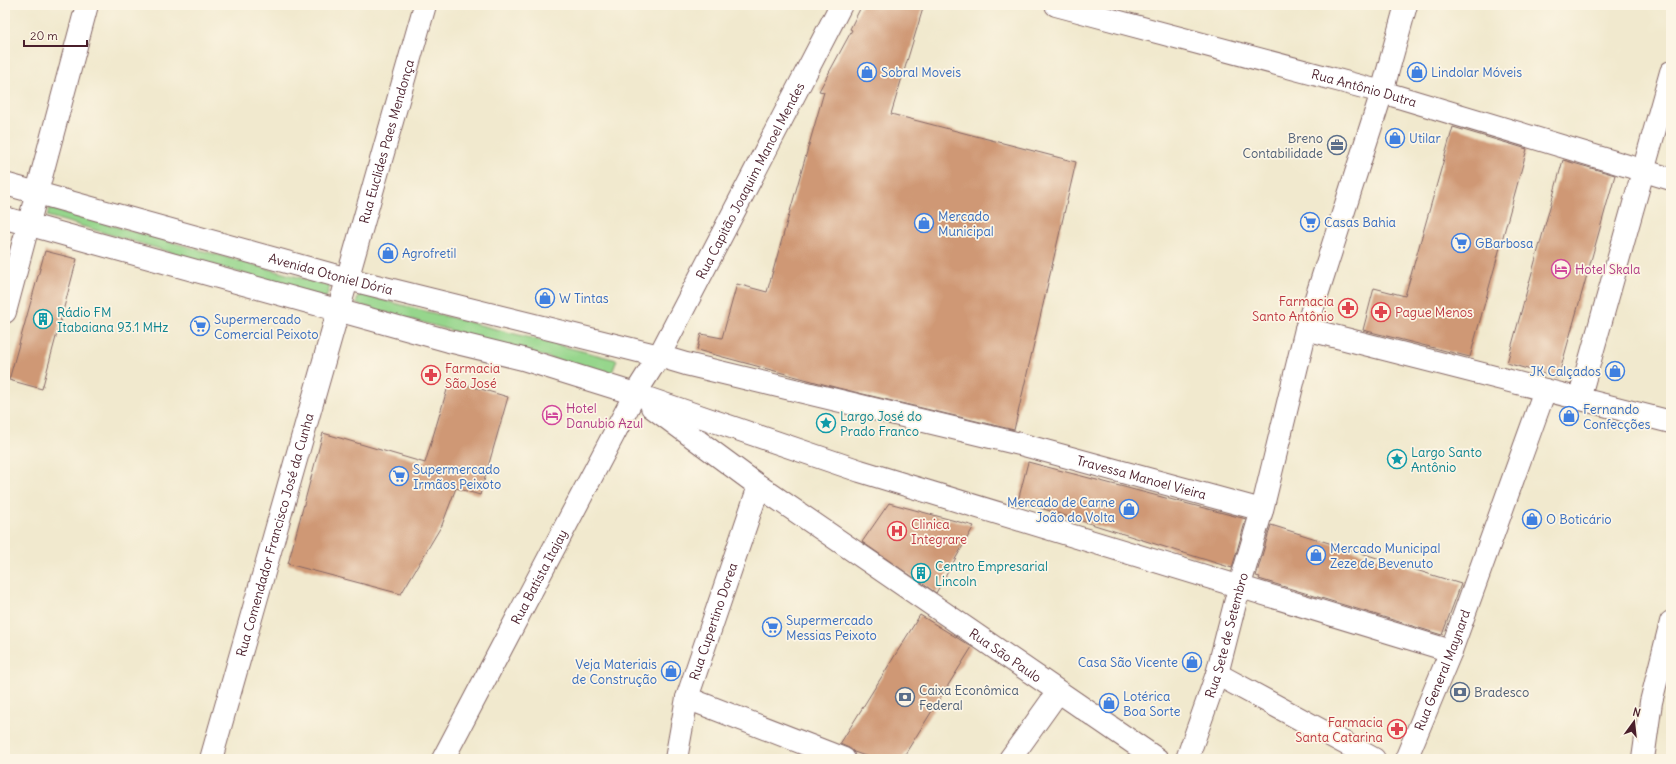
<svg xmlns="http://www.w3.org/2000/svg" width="1676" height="764" viewBox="0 0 1676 764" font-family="Delius,sans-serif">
  <rect width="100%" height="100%" fill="#fcf5e5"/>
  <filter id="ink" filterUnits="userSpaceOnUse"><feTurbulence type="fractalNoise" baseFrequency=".025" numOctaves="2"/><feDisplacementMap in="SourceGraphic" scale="8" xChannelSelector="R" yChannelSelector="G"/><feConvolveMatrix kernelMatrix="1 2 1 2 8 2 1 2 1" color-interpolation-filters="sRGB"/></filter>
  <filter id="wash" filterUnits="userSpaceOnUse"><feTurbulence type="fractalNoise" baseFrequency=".012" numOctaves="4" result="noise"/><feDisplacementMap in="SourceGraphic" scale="16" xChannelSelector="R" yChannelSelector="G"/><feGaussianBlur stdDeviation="0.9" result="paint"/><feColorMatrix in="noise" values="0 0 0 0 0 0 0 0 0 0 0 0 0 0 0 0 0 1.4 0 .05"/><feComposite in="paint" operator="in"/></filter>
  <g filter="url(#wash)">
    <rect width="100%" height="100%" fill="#f1e9ce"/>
    <g fill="#96d68c" stroke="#707a5c">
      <path d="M49,208L330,286L326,298L47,216Z"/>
      <path d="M359,294L617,360L611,375L356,304Z"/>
    </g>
    <g id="blocks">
      <g fill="#cf9874">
        <path d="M862,5H924L891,114L1076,162L1014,430L838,388L697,350L701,334L722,338L737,284L767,292L824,92L819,91L852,30L850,29Z"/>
        <path d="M1453,127L1527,149L1470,357L1363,330L1374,288L1405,296Z"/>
        <path d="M1563,160L1615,175L1558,378L1507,363Z"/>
        <path d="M45,251L77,259L42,389L9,380Z"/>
        <path d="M450,380L508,397L480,495L456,488L442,525L401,594L288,564L323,433L425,463Z"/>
        <path d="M1028,462L1246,519L1232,568L1018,501Z"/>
        <path d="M889,503L974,526L936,593L862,542Z"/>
        <path d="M1271,525L1461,584L1442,635L1259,579L1260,577L1256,576Z"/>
        <path d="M920,615L972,647L902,759H874L854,752L849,748L840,744Z"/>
      </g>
    </g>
  </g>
  <g filter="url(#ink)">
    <use href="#blocks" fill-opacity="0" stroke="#846664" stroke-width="1"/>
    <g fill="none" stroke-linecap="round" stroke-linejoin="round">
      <g stroke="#846664" stroke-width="24">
        <g id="minor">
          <path id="s1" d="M1056,5L1382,92L1671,179"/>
          <path id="s2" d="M5,184L348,279L659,356L686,364L1020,444L1262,510"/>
          <path d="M5,218L449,341L523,359L635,394L860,471L1451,651"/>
          <path d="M5,312L87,5"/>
          <path d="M1306,329L1671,422"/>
          <path d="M1579,399L1671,72"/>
          <path id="s3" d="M652,407L759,486L1157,759"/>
          <path d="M1217,674L1374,759"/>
          <path d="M687,698L844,759"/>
          <path id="s4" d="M211,759L425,5"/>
          <path id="s5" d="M443,759L635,394L659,356L841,5"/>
          <path id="s6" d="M676,759L687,698L759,486"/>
          <path d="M1010,759L1058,692"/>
          <path id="s7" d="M1187,759L1217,674L1239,588L1262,510L1306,329L1382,92L1406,5"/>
          <path id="s8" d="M1406,759L1451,651L1545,390"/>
          <path d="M1643,759L1651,702L1671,622"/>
        </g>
      </g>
      <use href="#minor" stroke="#fff" stroke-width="22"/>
    </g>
  </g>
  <defs>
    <g id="shop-ring" transform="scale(1)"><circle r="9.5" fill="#fcf5e5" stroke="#3f7fe0" stroke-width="1.5"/><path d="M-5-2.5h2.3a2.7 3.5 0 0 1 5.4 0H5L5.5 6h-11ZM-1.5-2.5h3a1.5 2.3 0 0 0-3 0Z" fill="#3f7fe0"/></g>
    <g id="office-ring" transform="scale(1)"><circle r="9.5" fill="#fcf5e5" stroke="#5c6f8a" stroke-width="1.5"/><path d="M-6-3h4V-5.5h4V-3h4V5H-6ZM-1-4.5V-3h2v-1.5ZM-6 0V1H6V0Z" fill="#5c6f8a"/></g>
    <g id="supermarket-ring" transform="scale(1)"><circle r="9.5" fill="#fcf5e5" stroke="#3f7fe0" stroke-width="1.5"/><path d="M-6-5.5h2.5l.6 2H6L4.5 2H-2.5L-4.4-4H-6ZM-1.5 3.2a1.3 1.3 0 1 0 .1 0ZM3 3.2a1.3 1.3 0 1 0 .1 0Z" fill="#3f7fe0"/></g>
    <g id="hotel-ring" transform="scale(1)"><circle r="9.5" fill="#fcf5e5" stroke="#d1479c" stroke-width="1.5"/><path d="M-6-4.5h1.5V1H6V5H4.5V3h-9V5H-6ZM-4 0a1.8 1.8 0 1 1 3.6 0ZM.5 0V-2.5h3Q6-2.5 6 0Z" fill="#d1479c"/></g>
    <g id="pharmacy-ring" transform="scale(1)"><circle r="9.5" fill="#fcf5e5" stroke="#e0444e" stroke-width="1.5"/><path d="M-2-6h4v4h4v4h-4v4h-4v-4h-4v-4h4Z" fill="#e0444e"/></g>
    <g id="building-ring" transform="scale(1)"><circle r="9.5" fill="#fcf5e5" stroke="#0f9aa8" stroke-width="1.5"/><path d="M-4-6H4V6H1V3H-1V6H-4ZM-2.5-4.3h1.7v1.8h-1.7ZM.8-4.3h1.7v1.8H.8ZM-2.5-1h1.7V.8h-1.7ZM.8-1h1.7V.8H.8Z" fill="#0f9aa8"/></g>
    <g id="sight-ring" transform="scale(1)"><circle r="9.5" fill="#fcf5e5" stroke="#0f9aa8" stroke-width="1.5"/><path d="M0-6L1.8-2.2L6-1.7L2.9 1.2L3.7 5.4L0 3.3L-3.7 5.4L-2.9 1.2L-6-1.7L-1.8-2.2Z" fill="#0f9aa8"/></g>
    <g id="hospital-ring" transform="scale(1)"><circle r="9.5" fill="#fcf5e5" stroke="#e0444e" stroke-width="1.5"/><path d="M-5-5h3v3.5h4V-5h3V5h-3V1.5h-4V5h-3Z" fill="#e0444e"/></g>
    <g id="bank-ring" transform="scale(1)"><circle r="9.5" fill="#fcf5e5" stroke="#5c6f8a" stroke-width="1.5"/><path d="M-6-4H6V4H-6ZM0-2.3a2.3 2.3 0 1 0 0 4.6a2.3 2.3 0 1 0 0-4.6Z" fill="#5c6f8a"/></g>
  </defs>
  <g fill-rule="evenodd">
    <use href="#shop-ring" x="867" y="72"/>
    <use href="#shop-ring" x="1417" y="72"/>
    <use href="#shop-ring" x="1395" y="138"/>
    <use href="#office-ring" x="1337" y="145"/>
    <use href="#supermarket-ring" x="1310" y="222"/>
    <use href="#shop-ring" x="924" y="223"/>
    <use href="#supermarket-ring" x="1461" y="243"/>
    <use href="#shop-ring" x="388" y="253"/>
    <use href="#hotel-ring" x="1561" y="269"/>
    <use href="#shop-ring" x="545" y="298"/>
    <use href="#pharmacy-ring" x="1348" y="308"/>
    <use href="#pharmacy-ring" x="1381" y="312"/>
    <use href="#building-ring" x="43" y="319"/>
    <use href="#supermarket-ring" x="200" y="326"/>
    <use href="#shop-ring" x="1615" y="371"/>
    <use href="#pharmacy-ring" x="431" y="375"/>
    <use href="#hotel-ring" x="552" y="415"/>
    <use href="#shop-ring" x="1569" y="416"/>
    <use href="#sight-ring" x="826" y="423"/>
    <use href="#sight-ring" x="1397" y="459"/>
    <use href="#supermarket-ring" x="399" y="476"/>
    <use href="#shop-ring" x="1129" y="509"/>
    <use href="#shop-ring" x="1532" y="519"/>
    <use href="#hospital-ring" x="897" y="531"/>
    <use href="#shop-ring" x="1316" y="555"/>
    <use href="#building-ring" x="921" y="573"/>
    <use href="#supermarket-ring" x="772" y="627"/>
    <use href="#shop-ring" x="1192" y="662"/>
    <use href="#shop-ring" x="671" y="671"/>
    <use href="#bank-ring" x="1460" y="692"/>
    <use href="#bank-ring" x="905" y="697"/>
    <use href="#shop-ring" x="1109" y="703"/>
    <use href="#pharmacy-ring" x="1397" y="729"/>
  </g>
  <g text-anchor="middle" stroke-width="3.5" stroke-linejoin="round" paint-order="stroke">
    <g font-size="13" fill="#366cbe" stroke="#fcf5e5" text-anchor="start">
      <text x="881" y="77">Sobral Moveis</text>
      <text x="1431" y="77">Lindolar Móveis</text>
      <text x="1409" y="143">Utilar</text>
      <text x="938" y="221">Mercado<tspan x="938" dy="15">Municipal</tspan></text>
      <text x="1324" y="227">Casas Bahia</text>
      <text x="1475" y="248">GBarbosa</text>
      <text x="402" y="258">Agrofretil</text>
      <text x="559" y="303">W Tintas</text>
      <text x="214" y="324">Supermercado<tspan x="214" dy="15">Comercial Peixoto</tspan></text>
      <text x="1601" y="376" text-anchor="end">JK Calçados</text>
      <text x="1583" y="414">Fernando<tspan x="1583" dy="15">Confecções</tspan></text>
      <text x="413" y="474">Supermercado<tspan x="413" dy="15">Irmãos Peixoto</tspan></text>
      <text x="1115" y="507" text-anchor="end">Mercado de Carne<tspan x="1115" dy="15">João do Volta</tspan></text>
      <text x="1546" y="524">O Boticário</text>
      <text x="1330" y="553">Mercado Municipal<tspan x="1330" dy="15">Zeze de Bevenuto</tspan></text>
      <text x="786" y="625">Supermercado<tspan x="786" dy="15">Messias Peixoto</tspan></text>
      <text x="1178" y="667" text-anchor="end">Casa São Vicente</text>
      <text x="657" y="669" text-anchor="end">Veja Materiais<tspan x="657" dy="15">de Construção</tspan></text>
      <text x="1123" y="701">Lotérica<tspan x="1123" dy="15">Boa Sorte</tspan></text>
    </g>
    <g font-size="13" fill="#4a1f2b" stroke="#fcf5e5">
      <text dy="5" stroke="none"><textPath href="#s1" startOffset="319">Rua Antônio Dutra</textPath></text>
      <text dy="5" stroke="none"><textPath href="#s4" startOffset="642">Rua Euclides Paes Mendonça</textPath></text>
      <text dy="5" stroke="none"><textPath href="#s5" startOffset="655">Rua Capitão Joaquim Manoel Mendes</textPath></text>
      <text dy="5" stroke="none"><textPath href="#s2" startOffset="338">Avenida Otoniel Dória</textPath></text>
      <text dy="5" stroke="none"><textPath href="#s2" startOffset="1174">Travessa Manoel Vieira</textPath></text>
      <text dy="5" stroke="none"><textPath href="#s4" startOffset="233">Rua Comendador Francisco José da Cunha</textPath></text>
      <text dy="5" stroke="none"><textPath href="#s5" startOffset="206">Rua Batista Itajay</textPath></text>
      <text dy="5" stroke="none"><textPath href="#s6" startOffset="143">Rua Cupertino Dorea</textPath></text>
      <text dy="5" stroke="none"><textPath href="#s7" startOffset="130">Rua Sete de Setembro</textPath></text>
      <text dy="5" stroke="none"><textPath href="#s3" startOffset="432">Rua São Paulo</textPath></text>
      <text dy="5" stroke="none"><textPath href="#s8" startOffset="96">Rua General Maynard</textPath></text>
    </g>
    <g font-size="13" fill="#4e5e75" stroke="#fcf5e5" text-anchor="start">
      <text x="1323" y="143" text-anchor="end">Breno<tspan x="1323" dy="15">Contabilidade</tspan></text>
      <text x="919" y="695">Caixa Econômica<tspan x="919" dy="15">Federal</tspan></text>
      <text x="1474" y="697">Bradesco</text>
    </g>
    <g font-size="13" fill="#b23c85" stroke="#fcf5e5" text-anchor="start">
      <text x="1575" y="274">Hotel Skala</text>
      <text x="566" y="413">Hotel<tspan x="566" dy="15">Danubio Azul</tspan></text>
    </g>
    <g font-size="13" fill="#be3a42" stroke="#fcf5e5" text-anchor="start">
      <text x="1334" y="306" text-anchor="end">Farmacia<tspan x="1334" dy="15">Santo Antônio</tspan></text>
      <text x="1395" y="317">Pague Menos</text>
      <text x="445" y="373">Farmacia<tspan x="445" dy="15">São José</tspan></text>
      <text x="911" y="529">Clinica<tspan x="911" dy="15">Integrare</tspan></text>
      <text x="1383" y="727" text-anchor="end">Farmacia<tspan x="1383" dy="15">Santa Catarina</tspan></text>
    </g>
    <g font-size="13" fill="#0d838f" stroke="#fcf5e5" text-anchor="start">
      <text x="57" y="317">Rádio FM<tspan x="57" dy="15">Itabaiana 93.1 MHz</tspan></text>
      <text x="840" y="421">Largo José do<tspan x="840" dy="15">Prado Franco</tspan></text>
      <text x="1411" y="457">Largo Santo<tspan x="1411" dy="15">Antônio</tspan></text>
      <text x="935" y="571">Centro Empresarial<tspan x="935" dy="15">Lincoln</tspan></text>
    </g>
  </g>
  <rect width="1676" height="764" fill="none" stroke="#fcf5e5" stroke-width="20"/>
  <g transform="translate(1634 722) rotate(15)" stroke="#fcf5e5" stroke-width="3" paint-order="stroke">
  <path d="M0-3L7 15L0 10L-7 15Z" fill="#4a1f2b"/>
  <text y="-6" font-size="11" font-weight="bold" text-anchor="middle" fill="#4a1f2b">N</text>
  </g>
  <path d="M24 40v6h63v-6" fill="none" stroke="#4a1f2b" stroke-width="2"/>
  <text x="30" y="40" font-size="12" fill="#4a1f2b" stroke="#fcf5e5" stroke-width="3" paint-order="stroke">20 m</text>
</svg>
